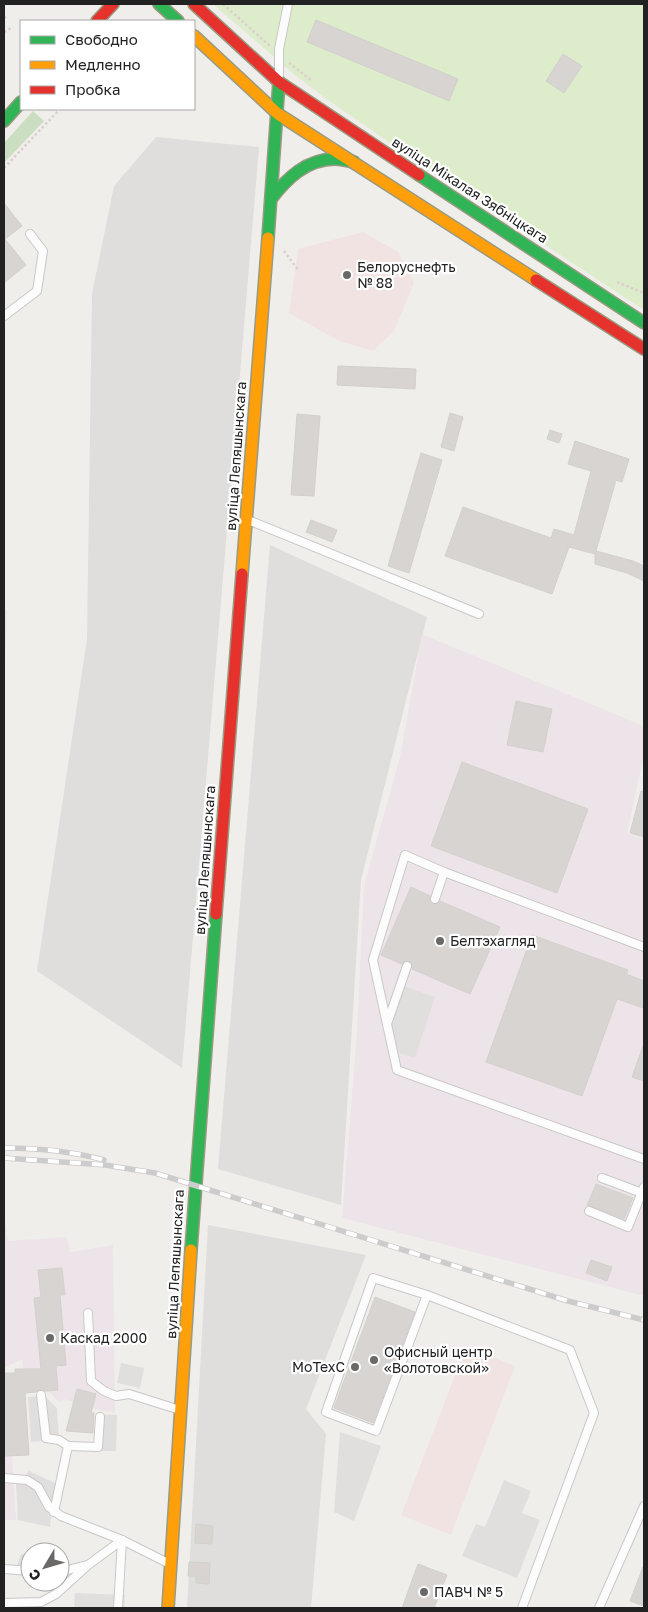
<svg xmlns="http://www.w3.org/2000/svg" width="648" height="1612" viewBox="0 0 648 1612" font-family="'Golos Text',sans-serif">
  <rect width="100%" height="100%" fill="#f0eeeb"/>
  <g fill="#dfdedc">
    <path d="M156,137L259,147L182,1068L37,971L87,639L92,294L114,186Z"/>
    <path d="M270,545L427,617L361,880L341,1205L218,1169Z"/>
    <path d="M208,1225L366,1255L306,1409L326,1434L311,1608H187Z"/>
  </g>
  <g fill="#f1e3e1">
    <path d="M363,232L398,252L414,283L394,331L373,351L339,341L289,313L298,249Z"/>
    <path d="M466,1347L515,1366L451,1535L401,1515Z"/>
  </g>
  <g fill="#ede4e9">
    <path d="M4,609H6L7,613L4,699Z"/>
    <path d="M422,634L644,726V754L627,834L644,839V1296L342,1218L357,1032L364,885L400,757Z"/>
    <path d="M4,1213L8,1241L67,1237L70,1252L113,1245L115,1413L91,1408L64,1399L60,1403L49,1392H37V1380H25L22,1359L4,1368Z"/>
    <path d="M25,1393L29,1455L12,1456L16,1520H4V1586V1394Z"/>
  </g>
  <path fill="#ddeccb" d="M213,4H644V310L408,155L325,98L296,76Z"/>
  <path fill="#cbdec1" d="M33,111L44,121L4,163V143Z"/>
  <g fill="#e0dfde">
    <path d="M401,985L435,997L415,1058L393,1051L387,1024Z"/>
    <path d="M121,1363L144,1368L140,1388L117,1383Z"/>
    <path d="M45,1396L57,1408L59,1440L31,1442L28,1397Z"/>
    <path d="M98,1414L117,1415L116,1451H97Z"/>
    <path d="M340,1432L381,1446L354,1521L334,1512Z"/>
    <path d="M29,1471L55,1483L50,1527L18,1520L16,1484Z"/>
    <path d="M504,1480L531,1491L522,1513L540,1520L517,1578L462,1556L476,1524L485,1527Z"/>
    <path d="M21,1554L30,1555V1567L17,1565Z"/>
    <path d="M75,1593L125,1595L124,1608H74Z"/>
  </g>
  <g fill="#d7d4d2" stroke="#d3d0cc">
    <path d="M316,20L458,79L449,101L307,42Z"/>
    <path d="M563,54L582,66L564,93L546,81Z"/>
    <path d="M4,203L22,226L5,239L26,265L4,283Z"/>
    <path d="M338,366L416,369L415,389L337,385Z"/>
    <path d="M450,413L463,417L454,451L441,447Z"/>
    <path d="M297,414L320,416L314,496L291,495Z"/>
    <path d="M550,430L562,434L559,443L547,439Z"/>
    <path d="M575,441L629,459L622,482L616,480L596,551L633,561L644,566V581L627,573L595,564V554L569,547L552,594L445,556L463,507L551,538L554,529L574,535L591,471L568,464Z"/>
    <path d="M421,453L442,460L409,573L388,566Z"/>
    <path d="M311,520L337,530L332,542L306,532Z"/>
    <path d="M516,701L552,709L543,752L507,745Z"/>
    <path d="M462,762L588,809L557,893L431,846Z"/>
    <path d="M641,791L644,792V837L630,833Z"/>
    <path d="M411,887L430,896V901L433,904H437L440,901L500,927L470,994L412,969V964L409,961H405L402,964L381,955Z"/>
    <path d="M532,935L628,970L626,974L644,981V1008L617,999L582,1096L486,1062Z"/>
    <path d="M643,1046H644V1081L632,1077Z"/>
    <path d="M596,1184L633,1198L624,1219L591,1206H587Z"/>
    <path d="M591,1260L612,1267L607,1281L586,1273Z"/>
    <path d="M62,1268L65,1295H60L66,1365L56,1366L58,1390L45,1391L41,1389L36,1392L25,1393L29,1455L4,1456V1373H15V1369H41L34,1298L41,1297L38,1270Z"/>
    <path d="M375,1297L415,1312L373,1423L334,1408Z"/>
    <path d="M77,1389L96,1394L91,1413H94L93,1433L66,1431Z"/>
    <path d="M196,1524L213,1526L212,1544L195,1543Z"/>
    <path d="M189,1562L210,1563L209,1584L196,1583V1576H188Z"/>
    <path d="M418,1564L447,1575L434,1608H402Z"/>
    <path d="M643,1567H644V1606L630,1601Z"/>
  </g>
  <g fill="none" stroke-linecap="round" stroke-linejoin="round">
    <g stroke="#c9c8c7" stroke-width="10">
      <g id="lane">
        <path d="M279,75V49L288,4"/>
        <path d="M4,316L37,291L43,251L30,234"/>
        <path d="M248,520L479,614"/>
        <path d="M444,872L405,855L373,960L397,1070L644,1159"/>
        <path d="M435,899L444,872L644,947"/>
        <path d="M387,1024L407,966"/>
        <path d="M602,1178L642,1193"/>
        <path d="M589,1211L628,1227L644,1187"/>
        <path d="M427,1295L376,1431L326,1412L373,1278L427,1295L570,1350L594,1413L522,1608"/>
        <path d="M88,1313L91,1381L104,1391L116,1396L129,1394L180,1410"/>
        <path d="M41,1395L46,1438L59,1440L68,1446L54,1512"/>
        <path d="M68,1446L98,1447L100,1417"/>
        <path d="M4,1478L27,1480L38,1487L49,1507L61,1516L122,1540L170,1564"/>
        <path d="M4,1569L30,1571"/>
        <path d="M60,1572L87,1565"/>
        <path d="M4,1603L41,1602L56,1594L88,1565L122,1540"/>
        <path d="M118,1608L122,1540"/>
        <path d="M599,1608L644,1506"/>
      </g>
    </g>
    <g stroke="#999a82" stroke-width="14">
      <g id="fast">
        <path d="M159,4L178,21"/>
        <path d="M4,121L21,102"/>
        <path d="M419,175L644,323"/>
        <path d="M271,199C287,178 307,159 335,159C341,159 348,161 354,162"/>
        <path d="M268,238L279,82"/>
        <path d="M191,1250L216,914"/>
      </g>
    </g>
    <g stroke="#999a82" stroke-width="14">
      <g id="slow">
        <path d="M194,36L278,114L536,280"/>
        <path d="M242,574L268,238"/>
        <path d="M168,1608L191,1250"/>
      </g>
    </g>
    <g stroke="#999a82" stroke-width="14">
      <g id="jam">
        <path d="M194,4L279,82L419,175"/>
        <path d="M97,21L113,4"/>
        <path d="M536,280L644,349"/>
        <path d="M216,914L242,574"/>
      </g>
    </g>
    <g stroke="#dccecd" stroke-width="2.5" stroke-dasharray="2.5 2.5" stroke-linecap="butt">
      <path d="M223,4L270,46"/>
      <path d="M4,18L7,16"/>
      <path d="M4,32L13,27"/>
      <path d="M289,63L311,80"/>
      <path d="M4,168L60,109"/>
      <path d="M284,251L298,270"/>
      <path d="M617,282L644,293"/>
    </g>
    <use href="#lane" stroke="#fdfcfc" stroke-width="8"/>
    <use href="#fast" stroke="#30b455" stroke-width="11"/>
    <use href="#slow" stroke="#ff9f0a" stroke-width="11"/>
    <use href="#jam" stroke="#e5322d" stroke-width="11"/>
    <g stroke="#ccc" stroke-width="5.5">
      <g id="rail">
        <path d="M4,1148C38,1148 71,1151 104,1160"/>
        <path d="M4,1158L105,1165L155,1173L568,1301L644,1320"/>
      </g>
    </g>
    <use href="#rail" stroke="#fff" stroke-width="4" stroke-dasharray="11" stroke-linecap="butt"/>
  </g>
  <g fill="#6a6968" stroke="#fff" stroke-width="2">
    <circle cx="347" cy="275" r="5"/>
    <circle cx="440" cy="941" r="5"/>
    <circle cx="50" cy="1338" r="5"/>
    <circle cx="374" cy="1360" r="5"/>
    <circle cx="355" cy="1367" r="5"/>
    <circle cx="424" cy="1592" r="5"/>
  </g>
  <g text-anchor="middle" stroke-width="4.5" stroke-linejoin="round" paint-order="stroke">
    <g font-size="14" fill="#222" stroke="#fff">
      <text transform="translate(470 190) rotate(33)" y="5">вуліца Мікалая Зябніцкага</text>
      <text transform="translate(236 456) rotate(-86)" y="5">вуліца Лепяшынскага</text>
      <text transform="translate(205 860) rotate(-86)" y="5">вуліца Лепяшынскага</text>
      <text transform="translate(175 1264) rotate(-87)" y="5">вуліца Лепяшынскага</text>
    </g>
    <g font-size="14" fill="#222" stroke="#fff" text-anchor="start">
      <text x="357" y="272">Белоруснефть<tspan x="357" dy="16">№ 88</tspan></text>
      <text x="450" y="946">Белтэхагляд</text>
      <text x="60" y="1343">Каскад 2000</text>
      <text x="384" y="1357">Офисный центр<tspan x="384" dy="16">«Волотовской»</tspan></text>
      <text x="345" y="1372" text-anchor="end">MoTexC</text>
      <text x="434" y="1597">ПАВЧ № 5</text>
    </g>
  </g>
  <rect width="648" height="1612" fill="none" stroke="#222222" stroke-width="10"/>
  <rect x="20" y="20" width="175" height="90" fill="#ffffff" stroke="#a7a7a7"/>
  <rect x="30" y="36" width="25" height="8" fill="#30b455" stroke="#a7a7a7"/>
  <text x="65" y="45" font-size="15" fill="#222222">Свободно</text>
  <rect x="30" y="61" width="25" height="8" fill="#ff9f0a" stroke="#a7a7a7"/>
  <text x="65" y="70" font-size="15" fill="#222222">Медленно</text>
  <rect x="30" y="86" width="25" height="8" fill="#e5322d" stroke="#a7a7a7"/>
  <text x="65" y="95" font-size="15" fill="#222222">Пробка</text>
  <g transform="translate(45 1567) rotate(232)"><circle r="24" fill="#ffffff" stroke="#a7a7a7"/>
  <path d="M0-4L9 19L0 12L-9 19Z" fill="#6a6968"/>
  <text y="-8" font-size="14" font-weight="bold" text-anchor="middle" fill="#222222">С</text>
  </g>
</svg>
